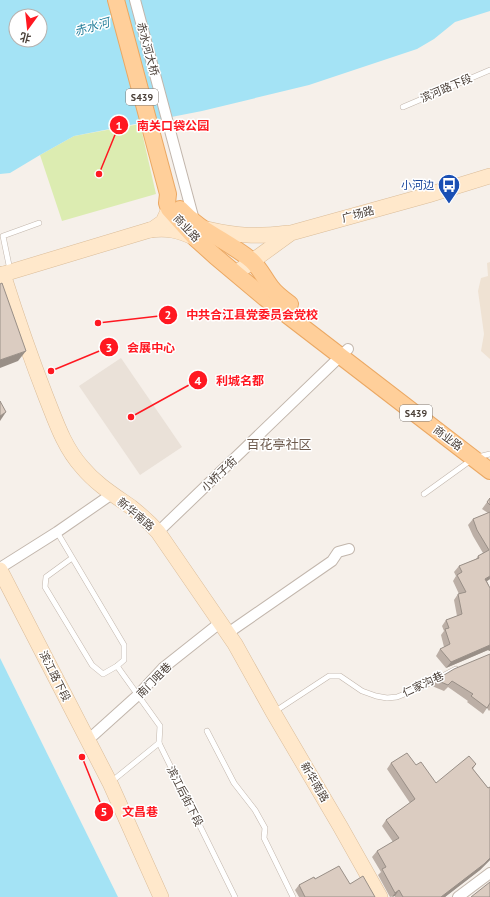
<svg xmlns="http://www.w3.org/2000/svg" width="490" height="897" viewBox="0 0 490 897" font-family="'PT Sans','Noto Sans SC',sans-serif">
  <rect width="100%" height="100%" fill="#f6f0ea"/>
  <path fill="#eae1d8" d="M121,358L182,447L140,475L79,386Z"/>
  <path fill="#efe2d3" d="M490,262V359L481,351L484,334L478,291L481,278L488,276L487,263Z"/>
  <path fill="#dcecb1" d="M140,124L156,194L62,221L40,155L74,136Z"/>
  <g fill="#a4e3f5" fill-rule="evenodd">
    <path d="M0,0H490V11L455,22L434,39L417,49L309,85L202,111L74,136L40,155L10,173L0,174ZM16,16H40V40H16Z"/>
    <path d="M0,658L118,897H0Z"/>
  </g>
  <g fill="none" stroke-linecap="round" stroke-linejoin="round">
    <g stroke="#c2b6ac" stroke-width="6">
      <g id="lane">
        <path d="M403,107L490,70"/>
        <path d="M10,270L3,236L39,223"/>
        <path d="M424,494L474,458L490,454"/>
        <path d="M57,532L124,645V660L117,666L103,674L92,665L45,587L46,577L72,558"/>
        <path d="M117,666L160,726L159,743L235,897"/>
        <path d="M274,712L329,676H340L362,691L376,696L387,698L397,697L422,687L456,669"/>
        <path d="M207,731L234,783L255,810L265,828L264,838L293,897"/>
        <path d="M111,782L159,743"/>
      </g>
    </g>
    <g stroke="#c2b6ac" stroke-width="12">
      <g id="street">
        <path d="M135,0L194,220"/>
        <path d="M158,532L348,349"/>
        <path d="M0,568L57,532L112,494"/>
        <path d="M228,633L332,561L338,552L349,549"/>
        <path d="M88,740L138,695L163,668L221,622"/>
        <path d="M458,897L490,873"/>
      </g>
    </g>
    <g stroke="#dbbd9a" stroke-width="16">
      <g id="secondary">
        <path d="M207,229C237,236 257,237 288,233"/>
        <path d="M150,230C168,228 178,230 195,238"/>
        <path d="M236,273L291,233L428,195L490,176"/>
        <path d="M3,274C16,315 30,356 46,397C56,422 64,447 82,467C96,484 114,495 131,507C141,515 150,523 158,532L235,644L273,712L340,826L380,897"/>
        <path d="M0,275L153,229L163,222L169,209"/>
        <path d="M0,570L110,783L161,897"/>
      </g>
    </g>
    <g stroke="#eba863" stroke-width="18">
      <g id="primary">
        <path d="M116,0L168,194L167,203L169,209L195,238L215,256L265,298L490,471"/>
        <path d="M180,209C200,231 228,241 251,260C260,268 264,278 271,287C276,294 283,299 290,304"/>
      </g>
    </g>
    <use href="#lane" stroke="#fff" stroke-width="5"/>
    <use href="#street" stroke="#fff" stroke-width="10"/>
    <use href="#secondary" stroke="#ffe8cb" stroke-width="15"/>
    <use href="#primary" stroke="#ffcf9a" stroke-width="16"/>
  </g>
  <g fill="#bcafa6">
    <path d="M490,498V579L487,581L490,588V651L488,650L446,668L436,656L440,649L444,647L441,635L444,631L442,626L446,620L457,616L454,600L458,594H459L453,581L456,576L454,572L459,566L476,559L478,556L483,553L473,536L468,525L473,519L488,513L482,509Z"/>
    <path d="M490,654V710L489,711L487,708L483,714L467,702L468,701L448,687L444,691L432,686L436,680Z"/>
    <path d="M391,763L416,765L436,783L476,764L473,769L488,788L490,787V860L480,870L445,897H395V896L390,897L378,875L381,872L372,857L377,851L393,842L382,826L386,820L410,803L387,769Z"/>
    <path d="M315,879L350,884L375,897H299L295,890L299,885Z"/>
  </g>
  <g fill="#998f87">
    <path d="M26,351L18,361L0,368V360Z"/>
    <path d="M6,412L0,421V416Z"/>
    <path d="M490,576V579L481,585L485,579Z"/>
    <path d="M490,645V651L488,650L446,668L451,662Z"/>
    <path d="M490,858V860L480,870L445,897H441Z"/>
    <path d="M399,890L395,896L392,897L395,893Z"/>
  </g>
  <g fill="#dbccc1" stroke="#998f87">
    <path d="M2,283L26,351L0,360V284Z"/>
    <path d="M0,401L6,412L0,416Z"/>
    <path d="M490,498V505L487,502Z"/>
    <path d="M490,512V576L485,579L490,588V645L451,662L440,649L450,644L445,629L449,628L446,620L462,614L458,594L466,592L457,575L462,572L459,566L479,558L478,556L489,550L477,530L473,519Z"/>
    <path d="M490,654V703L487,708L471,696L473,694L452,681L448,685L436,680L454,669Z"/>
    <path d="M407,753L416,765L421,762L436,783L469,756L476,764L472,768L488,788L490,787V858L484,864L441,897H403L399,890L395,893L382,869L386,867L377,851L399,838L386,820L415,799L391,763Z"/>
    <path d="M339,866L350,884L363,876L375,897H305L299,885L314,877L315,879Z"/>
    <path d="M490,882V897H471Z"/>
  </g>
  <defs>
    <g id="bus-pin" transform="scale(1.15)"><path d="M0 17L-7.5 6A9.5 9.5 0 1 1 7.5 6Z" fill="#1a4fb4" stroke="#fff"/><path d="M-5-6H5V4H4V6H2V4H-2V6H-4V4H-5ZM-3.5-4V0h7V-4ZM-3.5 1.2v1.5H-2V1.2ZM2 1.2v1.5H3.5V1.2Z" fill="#fff"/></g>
  </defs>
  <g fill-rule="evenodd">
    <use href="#bus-pin" x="449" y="185"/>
  </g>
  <g text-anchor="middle" stroke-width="3" stroke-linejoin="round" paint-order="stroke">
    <g fill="#fff" stroke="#807973" stroke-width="1">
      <rect x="126" y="89" width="32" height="16" rx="3"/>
      <rect x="400" y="405" width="32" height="16" rx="3"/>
    </g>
    <g font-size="10" font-weight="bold" fill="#4a3f37">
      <text x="142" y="101">S439</text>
      <text x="416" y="417">S439</text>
    </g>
    <g font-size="11" fill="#4a3f37" stroke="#fff">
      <text transform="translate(148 49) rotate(75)" y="4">赤水河大桥</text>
      <text transform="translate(446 88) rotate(-23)" y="4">滨河路下段</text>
      <text transform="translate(358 214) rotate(-15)" y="4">广场路</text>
      <text transform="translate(187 228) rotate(47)" y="4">商业路</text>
      <text transform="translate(448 438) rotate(37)" y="4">商业路</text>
      <text transform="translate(219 474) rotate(-44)" y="4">小桥子街</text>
      <text transform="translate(136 514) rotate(40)" y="4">新华南路</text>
      <text transform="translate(55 676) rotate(63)" y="4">滨江路下段</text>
      <text transform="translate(154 680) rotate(-45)" y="4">南门咀巷</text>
      <text transform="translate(423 684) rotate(-25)" y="4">仁家沟巷</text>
      <text transform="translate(315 782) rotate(60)" y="4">新华南路</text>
      <text transform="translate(185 796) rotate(63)" y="4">滨江后街下段</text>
    </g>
    <g font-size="11" fill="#164399" stroke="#fff" text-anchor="end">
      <text x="434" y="189">小河边</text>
    </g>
    <g font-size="12" font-style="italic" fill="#247f9b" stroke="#fff">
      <text transform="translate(92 27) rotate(-16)" y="4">赤水河</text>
    </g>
    <g font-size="13" fill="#6e5b4e" stroke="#fff">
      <text x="279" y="449">百花亭社区</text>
    </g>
  </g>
  <path fill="none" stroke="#ff1821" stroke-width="1.5" d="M99 174L119 125M98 323L168 315M51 371L109 347M131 417L198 380M82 757L104 812"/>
  <g fill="#ff1821" stroke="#fff" stroke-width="1.5">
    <circle cx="99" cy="174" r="4"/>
    <circle cx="98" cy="323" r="4"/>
    <circle cx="51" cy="371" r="4"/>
    <circle cx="131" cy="417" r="4"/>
    <circle cx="82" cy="757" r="4"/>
    <circle cx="119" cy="125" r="10"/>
    <circle cx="168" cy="315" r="10"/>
    <circle cx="109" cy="347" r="10"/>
    <circle cx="198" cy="380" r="10"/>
    <circle cx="104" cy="812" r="10"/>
  </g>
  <g font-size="12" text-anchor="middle" font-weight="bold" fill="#fff">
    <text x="119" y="130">1</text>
    <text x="168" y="319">2</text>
    <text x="109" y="352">3</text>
    <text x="198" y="385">4</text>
    <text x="104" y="816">5</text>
  </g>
  <g font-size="12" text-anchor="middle" font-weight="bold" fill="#ff1821" stroke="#fff" stroke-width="3" stroke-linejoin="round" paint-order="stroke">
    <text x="173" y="130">南关口袋公园</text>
    <text x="252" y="319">中共合江县党委员会党校</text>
    <text x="151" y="352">会展中心</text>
    <text x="240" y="385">利城名都</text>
    <text x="140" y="816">文昌巷</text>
  </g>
  <g transform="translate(28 28) rotate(195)"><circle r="19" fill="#ffffff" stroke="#b7b2af"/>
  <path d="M0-3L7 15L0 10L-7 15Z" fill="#ff1821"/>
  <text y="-6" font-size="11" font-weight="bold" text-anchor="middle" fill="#4a3f37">北</text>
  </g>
</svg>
